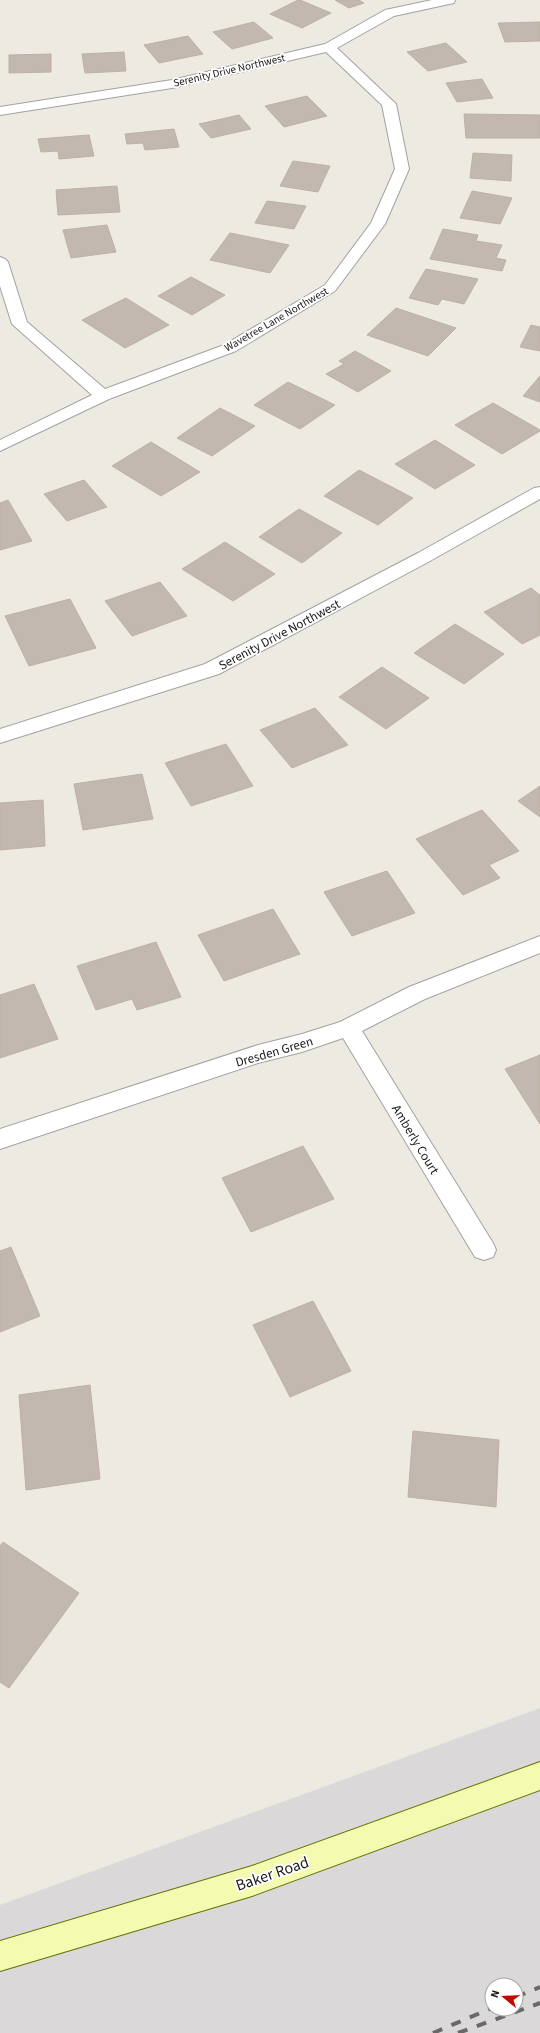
<svg xmlns="http://www.w3.org/2000/svg" width="540" height="2033" viewBox="0 0 540 2033" font-family="'Source Sans 3',sans-serif">
  <rect width="100%" height="100%" fill="#edeae1"/>
  <path fill="#dad8d8" fill-rule="evenodd" d="M540,1708V2033H0V1905ZM492,1985H516V2009H492Z"/>
  <g fill="#c2b8b0" stroke="#bfb0a3">
    <path d="M298,0H300L331,13L302,28L270,14Z"/>
    <path d="M335,0H359L364,3L349,8Z"/>
    <path d="M254,22L273,38L232,49L213,32Z"/>
    <path d="M540,22V41L505,42L498,23Z"/>
    <path d="M188,36L203,54L159,63L144,45Z"/>
    <path d="M446,43L467,62L428,71L407,52Z"/>
    <path d="M124,52L126,71L85,73L82,54Z"/>
    <path d="M51,54V72L9,73V55Z"/>
    <path d="M482,79L493,98L457,102L446,83Z"/>
    <path d="M307,96L327,116L284,127L265,106Z"/>
    <path d="M464,114L540,115V138H466Z"/>
    <path d="M239,115L251,129L211,138L199,124Z"/>
    <path d="M174,129L179,147L145,150L143,143L127,144L125,134Z"/>
    <path d="M89,135L94,156L59,159L58,151L41,152L38,139Z"/>
    <path d="M473,153L512,155L511,181L470,178Z"/>
    <path d="M293,161L330,166L318,192L280,186Z"/>
    <path d="M117,186L120,212L58,215L56,190Z"/>
    <path d="M472,191L512,198L500,224L460,218Z"/>
    <path d="M267,201L306,206L294,229L255,223Z"/>
    <path d="M107,225L116,252L71,258L63,230Z"/>
    <path d="M443,229L478,235L476,241L502,245L496,258L506,260L502,271L430,259Z"/>
    <path d="M230,233L289,245L270,273L210,260Z"/>
    <path d="M426,269L478,279L464,304L442,299L438,305L409,298Z"/>
    <path d="M191,277L225,295L192,315L158,296Z"/>
    <path d="M126,298L169,325L125,348L82,320Z"/>
    <path d="M396,308L456,328L428,356L367,335Z"/>
    <path d="M531,325L540,327V351L520,347Z"/>
    <path d="M355,351L391,371L358,392L326,374L344,364L339,361Z"/>
    <path d="M540,376V402L523,396Z"/>
    <path d="M288,382L335,405L300,429L254,405Z"/>
    <path d="M493,403L540,430V431L502,454L455,425Z"/>
    <path d="M220,408L255,426L212,456L177,438Z"/>
    <path d="M435,440L475,465L435,489L395,464Z"/>
    <path d="M151,442L200,472L161,496L112,466Z"/>
    <path d="M359,470L413,498L378,525L324,496Z"/>
    <path d="M84,480L107,507L67,521L44,494Z"/>
    <path d="M8,500L32,541L0,550V503Z"/>
    <path d="M299,509L342,533L302,563L259,537Z"/>
    <path d="M225,542L275,574L233,601L182,569Z"/>
    <path d="M160,582L187,616L132,636L105,601Z"/>
    <path d="M531,588L540,595V635L522,644L484,612Z"/>
    <path d="M70,599L96,648L29,666L5,616Z"/>
    <path d="M455,624L504,654L464,684L414,653Z"/>
    <path d="M382,667L429,698L386,729L339,697Z"/>
    <path d="M315,708L348,745L292,768L260,730Z"/>
    <path d="M226,744L253,786L191,806L165,763Z"/>
    <path d="M142,774L153,819L83,830L74,784Z"/>
    <path d="M540,786V817L518,801Z"/>
    <path d="M43,800L45,846L0,850V803Z"/>
    <path d="M482,810L519,851L489,865L500,878L463,895L416,839Z"/>
    <path d="M387,871L415,913L352,936L324,892Z"/>
    <path d="M273,909L300,954L224,981L198,935Z"/>
    <path d="M156,942L181,997L137,1010L132,999L96,1010L77,966Z"/>
    <path d="M34,984L58,1039L0,1058V995Z"/>
    <path d="M540,1055V1124L505,1069Z"/>
    <path d="M303,1146L334,1199L251,1232L222,1178Z"/>
    <path d="M11,1247L40,1316L0,1332V1251Z"/>
    <path d="M313,1301L351,1371L290,1397L253,1325Z"/>
    <path d="M90,1385L100,1479L26,1490L19,1395Z"/>
    <path d="M413,1431L499,1440L496,1507L408,1497Z"/>
    <path d="M3,1542L79,1593L9,1688L0,1682V1546Z"/>
  </g>
  <g fill="none" stroke-linecap="round" stroke-linejoin="round">
    <g stroke="#a2a2a2" stroke-width="2">
      <g id="street">
        <path d="M432,0H455L454,3L394,16L337,48L396,104L409,169L385,224L335,291L236,351L109,399L0,451V440L92,395L12,324L0,286V257L5,259L8,262L27,322L105,389L224,345L325,285L371,223L395,169L382,105L326,52L172,88L0,115V107L172,80L325,44L385,10Z"/>
        <path d="M540,487V499L430,561L219,674L0,743V729L205,664L418,553L534,488Z"/>
        <path d="M540,936V953L425,999L362,1031L493,1243L496,1250L493,1257L484,1260L475,1257L343,1038L302,1052L258,1063L0,1149V1129L258,1045L302,1034L340,1022L409,987Z"/>
      </g>
    </g>
    <g stroke="#627302" stroke-width="2">
      <path id="secondary" d="M540,1762V1790L252,1896L0,1971V1941L252,1866Z"/>
    </g>
    <use href="#street" fill="#fff" fill-rule="evenodd"/>
    <use href="#secondary" fill="#f4fbb1" fill-rule="evenodd"/>
    <g stroke="#696969" stroke-width="4" stroke-dasharray="10 10" stroke-linecap="butt">
      <path d="M516,1997L540,1987"/>
      <path d="M433,2033L492,2008"/>
      <path d="M458,2033L540,2003"/>
    </g>
  </g>
  <g text-anchor="middle" stroke-width="3.5" stroke-linejoin="round" paint-order="stroke">
    <g font-size="11" fill="#1b1b1b" stroke="#fff">
      <text transform="translate(229 70) rotate(-13)" y="4">Serenity Drive Northwest</text>
      <text transform="translate(276 319) rotate(-30)" y="4">Wavetree Lane Northwest</text>
    </g>
    <g font-size="13" fill="#1b1b1b" stroke="#fff">
      <text transform="translate(279 634) rotate(-28)" y="5">Serenity Drive Northwest</text>
      <text transform="translate(274 1051) rotate(-16)" y="5">Dresden Green</text>
      <text transform="translate(416 1139) rotate(59)" y="5">Amberly Court</text>
    </g>
    <g font-size="16" fill="#1b1b1b" stroke="#fff">
      <text transform="translate(272 1873) rotate(-19)" y="6">Baker Road</text>
    </g>
  </g>
  <g transform="translate(504 1997) rotate(288)"><circle r="19" fill="#ffffff" stroke="#a4a4a4"/>
  <path d="M0-3L7 15L0 10L-7 15Z" fill="#c70800"/>
  <text y="-6" font-size="11" font-weight="bold" text-anchor="middle" fill="#1b1b1b">N</text>
  </g>
</svg>
